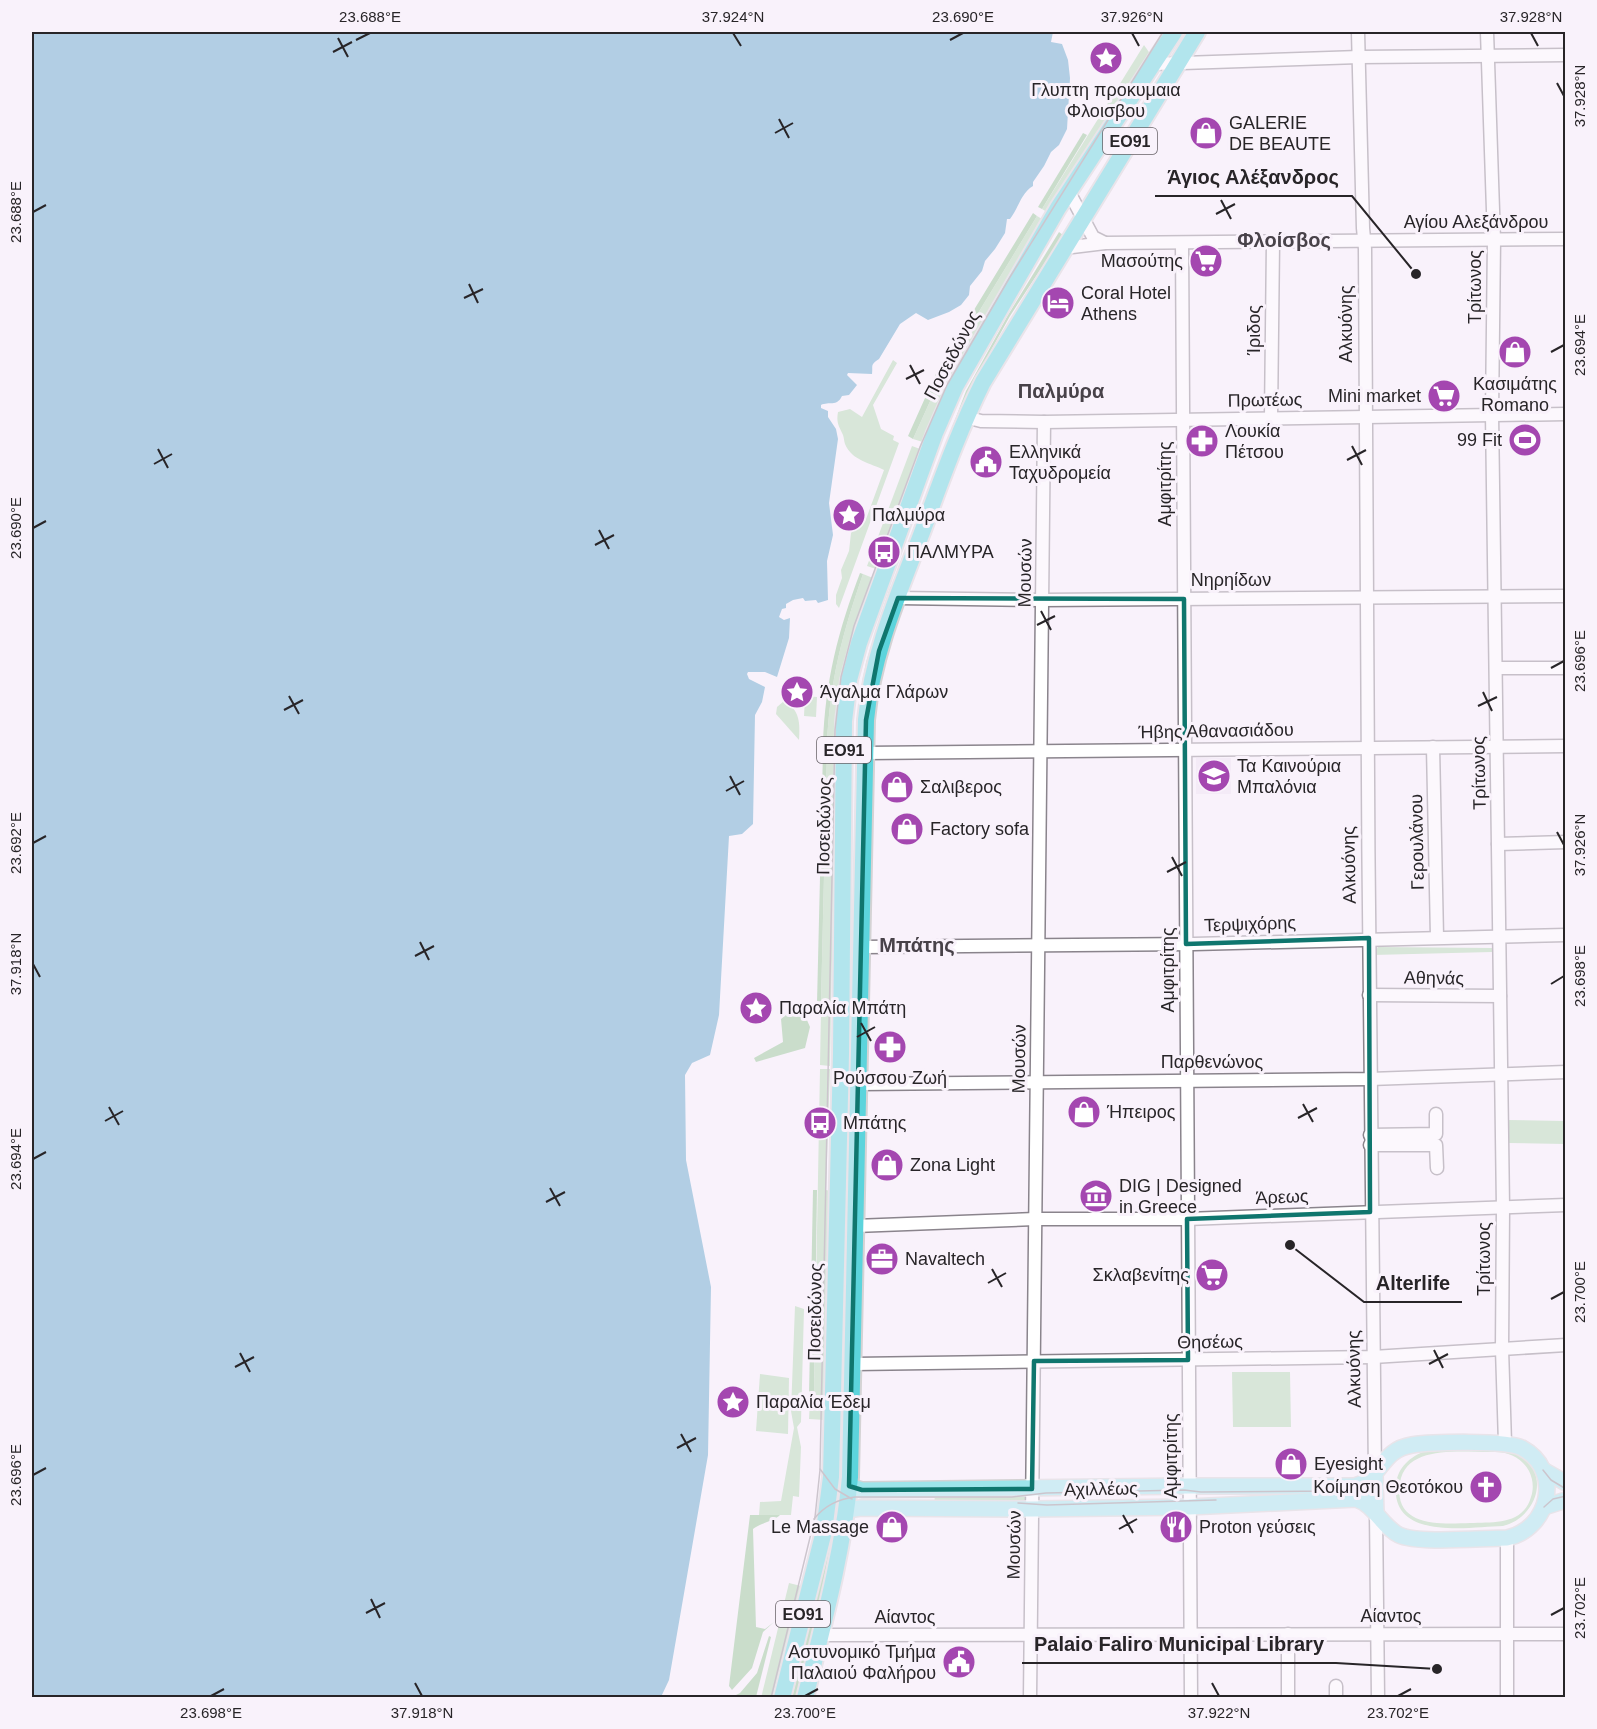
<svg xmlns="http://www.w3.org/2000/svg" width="1597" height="1729" viewBox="0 0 1597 1729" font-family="Arial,sans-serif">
  <rect width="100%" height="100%" fill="#f9f2fb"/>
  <rect fill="#eee3f2" x="1196" y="758" width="35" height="36"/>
  <g fill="#afd7af" fill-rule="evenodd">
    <path d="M1144,45L1151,55L1052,215L1042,209Z"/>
    <path d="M1037,216L1047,222L926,443L913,439L946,366Z"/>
    <path d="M893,360L897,363L873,405L881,429L894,436L893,440L899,443L839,608L836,604V595L842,578L841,570L849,551L851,533L860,523L865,522L884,470C871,463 852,461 845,444C844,441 844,438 843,435C839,426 836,423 838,412L850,409L862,417Z"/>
    <path d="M912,446L920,449L876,569L867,566Z"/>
    <path d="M863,574L873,578L848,650L843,678L837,744H827C830,680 842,635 863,574Z"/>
    <path d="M892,586L880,623L851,1060L857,740L860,693L866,662L890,587Z"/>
    <path d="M805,696L817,697L816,717L804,716Z"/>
    <path d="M784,701C800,710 800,723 799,740L776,714L777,707Z"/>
    <path d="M827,750H837L831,1003H821Z"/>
    <path d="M1378,947L1492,948V952L1373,955Z"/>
    <path d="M821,1010H831L830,1066L820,1065Z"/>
    <path d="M820,1069H830L826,1190L831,1191L826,1396L814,1395Z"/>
    <path d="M1507,1120L1565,1121V1144L1508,1143Z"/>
    <path d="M795,1306L804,1309L801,1422L797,1427L801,1447L799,1497L793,1496L791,1515H759L760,1502L781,1501L794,1428L791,1411Z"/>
    <path d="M1232,1372H1290L1291,1427H1233Z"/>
    <path d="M760,1374L789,1378L788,1434L756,1431Z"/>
    <path d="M810,1401L825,1402V1420L809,1419Z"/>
    <path d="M1495,1448C1502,1450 1511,1450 1518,1454C1551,1472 1538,1517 1503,1526C1468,1527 1390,1541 1396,1484C1398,1467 1410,1457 1425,1451ZM1495,1452C1509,1452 1522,1458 1529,1471C1533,1479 1534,1488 1531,1497C1523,1525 1494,1522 1470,1523C1442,1524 1393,1528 1400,1483C1406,1443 1465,1453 1495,1452Z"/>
    <path d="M1025,1494L1026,1502L934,1504L935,1495Z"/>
    <path d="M789,1583L801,1586L774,1697L761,1698Z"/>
  </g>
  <g fill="#90c491">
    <path d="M1083,133L1087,135L1042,209L1038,207Z"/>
    <path d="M1033,213L1037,216L946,366L913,439L908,436L938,369Z"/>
    <path d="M1059,232L1063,235L1010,316L968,392L896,574L966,391L1008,315Z"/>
    <path d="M860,573L863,574C842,635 830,680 827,744H823C825,682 838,631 860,573Z"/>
    <path d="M823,750H827L821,1003H817Z"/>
    <path d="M800,1004L810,1027L805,1048L756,1062L754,1058L783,1042L781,1019Z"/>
    <path d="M850,1069L844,1396L843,1397L849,1070Z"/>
    <path d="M813,1190H817L814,1395H809Z"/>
    <path d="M837,1513L819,1604L796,1697L792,1698Z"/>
    <path d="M750,1515H780C774,1521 761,1523 753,1529L756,1627L765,1629L774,1622L763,1632L752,1668L732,1690L729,1686Z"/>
    <path d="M769,1636L771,1637L756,1697H732L740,1693L757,1673Z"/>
  </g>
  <path fill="#5ba3c7" d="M32,32H1053L1051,42L1062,44L1068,60L1070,78L1067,129L1059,145L1051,152L1044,166L1033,182V186C1021,193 1018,209 1010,219H1007L1005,233L995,249L985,261L982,271L970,286L969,295L961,305L949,312L928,320L916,313L900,324L879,359C870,365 873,365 872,374L848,373L847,375L857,385L849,395L842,396C837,407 829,401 821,405V408L828,411V417L836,429L838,439L829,503L833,535L827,561L828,600L818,603L816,600L805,601L803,598L793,600L786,604V608L782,609L779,617L784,620L790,618L789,638L777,677L765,672H748L747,674L749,679L765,687L762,702L755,715L753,824L742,834L729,836L719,1015L710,1055L692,1063L685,1075L686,1160L711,1287L708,1455L669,1680L661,1697H32Z"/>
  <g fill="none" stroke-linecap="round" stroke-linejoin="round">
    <g stroke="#8a848c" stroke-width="15">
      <g id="minor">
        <path d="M1358,32L1363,228L1365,249C1366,658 1370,1066 1375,1475"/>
        <path d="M1487,32L1494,240L1492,414L1503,1208L1502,1349L1505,1443"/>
        <path d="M1153,64L1359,57L1566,55"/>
        <path d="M1069,192L1093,237L1105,243"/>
        <path d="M1182,243L1191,1698"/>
        <path d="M1064,248L1105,243L1566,239"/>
        <path d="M965,417L981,421L1044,422L1566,414"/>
        <path d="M1271,418L1273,242"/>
        <path d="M898,598L1042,600L1566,596"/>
        <path d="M1496,668H1566"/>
        <path d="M1433,747L1437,937"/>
        <path d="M866,753L1566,746"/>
        <path d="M1498,844L1566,842"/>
        <path d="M863,947L1194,944L1566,935"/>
        <path d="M1369,995L1500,996"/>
        <path d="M859,1084L1370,1079L1566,1072"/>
        <path d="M1370,1135L1436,1134V1114"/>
        <path d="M1370,1145H1436L1437,1168"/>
        <path d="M855,1226L1035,1219H1187L1566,1205"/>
        <path d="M854,1364L1373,1357L1566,1345"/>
        <path d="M1376,1513L1378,1698"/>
        <path d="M820,1635L1566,1634"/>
        <path d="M1336,1686V1698"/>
        <path d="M1030,1698L1044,422"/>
        <path d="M1288,1698V1634"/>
        <path d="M1507,1698V1538"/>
      </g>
    </g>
    <g stroke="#d4d3d4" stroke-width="18">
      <g id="major">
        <path d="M1543,1470L1566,1483"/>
        <path d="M1375,1475L1376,1513"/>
        <path d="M1544,1507L1566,1500"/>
        <path d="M847,1510L861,1508L1032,1509L1189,1507L1356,1499C1375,1505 1381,1526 1399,1535C1418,1544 1482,1538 1507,1538C1550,1529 1563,1470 1522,1448C1507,1440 1432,1442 1412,1445C1380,1450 1383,1478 1355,1486H1189L862,1490L849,1486"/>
      </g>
    </g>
    <g stroke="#d4d3d4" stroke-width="20">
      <g id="highway">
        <path d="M782,1698L824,1531L831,1477L841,1054L844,721L849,680L859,643L935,433L955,387L1058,208L1174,32"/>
        <path d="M805,1698C823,1625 843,1552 850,1477L866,720C872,655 898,595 921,535C940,484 958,432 983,382L1197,32"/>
      </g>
    </g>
    <use href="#minor" stroke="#fff" stroke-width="12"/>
    <use href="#major" stroke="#9de5ea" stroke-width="15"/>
    <use href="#highway" stroke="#5cd4dc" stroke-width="16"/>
    <g stroke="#958f96" stroke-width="1.5">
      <path d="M820,1469L835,1489L852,1499"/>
      <path d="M1543,1470L1551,1480L1566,1489"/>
      <path d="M1018,1503L1047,1505L1216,1500"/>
      <path d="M1544,1507L1553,1499L1566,1496"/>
      <path d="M814,1519C825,1505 838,1499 855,1497H1012L1046,1493L1184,1490L1201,1492L1335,1491L1355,1486"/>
      <path d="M771,1698L815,1517L820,1470L835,730L841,677L854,626L920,447L947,385L1010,277L1163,32"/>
    </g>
  </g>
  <path d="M0 0H1597V1729H0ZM898,598L1184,599L1186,944L1369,938L1370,1212L1187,1219L1188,1360L1034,1361L1032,1489L862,1490L849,1486L866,720L879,651Z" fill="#f9f2fb" fill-opacity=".55" fill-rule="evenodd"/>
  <path fill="none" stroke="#0f766e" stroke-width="4.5" stroke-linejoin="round" d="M898,598L1184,599L1186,944L1369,938L1370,1212L1187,1219L1188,1360L1034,1361L1032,1489L862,1490L849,1486L866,720L879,651Z"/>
  <path fill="none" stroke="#282528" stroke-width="2" d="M733,33L741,46M1132,33L1139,46M1531,33L1538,46M338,38L348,57M356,40L370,33M950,40L963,33M333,52L352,42M1557,83L1564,96M779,119L789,138M775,133L793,123M1221,200L1231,219M33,212L46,205M1216,214L1235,204M469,284L478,303M464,298L483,289M1551,352L1564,345M910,365L920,384M906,379L924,370M1352,446L1362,465M158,449L168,468M1347,460L1366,450M154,464L172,454M33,528L46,521M599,530L609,549M595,545L614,535M1041,611L1051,630M1037,625L1055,616M1551,668L1564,661M1483,692L1492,711M289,696L299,714M1478,706L1497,697M284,710L303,700M730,776L740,795M726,791L744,781M1557,832L1564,845M33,843L46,836M1172,857L1182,876M1167,872L1186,862M420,942L429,960M415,956L434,946M33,964L40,977M1551,984L1564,976M861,1023L871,1041M857,1037L875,1027M1303,1104L1313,1122M109,1107L119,1125M1298,1118L1317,1108M105,1121L123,1111M33,1159L46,1152M550,1188L560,1206M546,1202L565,1192M992,1269L1002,1287M988,1283L1006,1273M1551,1299L1564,1292M1434,1350L1443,1368M240,1353L250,1372M1429,1364L1448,1354M235,1367L254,1357M681,1434L691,1452M677,1448L696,1438M33,1475L46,1468M1123,1515L1133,1533M1119,1529L1137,1519M371,1599L380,1618M366,1613L385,1603M1551,1615L1564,1608M415,1683L422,1696M1212,1683L1219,1696M211,1696L224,1689M805,1696L818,1689M1398,1696L1411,1689"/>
  <defs>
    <g id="sight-disc" transform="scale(1.725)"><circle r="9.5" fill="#a447b0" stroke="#f9f2fb"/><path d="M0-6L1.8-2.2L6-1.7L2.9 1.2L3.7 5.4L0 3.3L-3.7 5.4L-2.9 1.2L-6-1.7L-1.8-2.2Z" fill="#fff"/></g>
    <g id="shop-disc" transform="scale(1.725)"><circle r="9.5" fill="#a447b0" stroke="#f9f2fb"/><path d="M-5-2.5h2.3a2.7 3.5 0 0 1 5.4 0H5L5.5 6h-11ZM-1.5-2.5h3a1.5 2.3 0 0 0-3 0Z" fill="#fff"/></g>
    <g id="supermarket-disc" transform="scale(1.725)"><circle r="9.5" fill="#a447b0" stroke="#f9f2fb"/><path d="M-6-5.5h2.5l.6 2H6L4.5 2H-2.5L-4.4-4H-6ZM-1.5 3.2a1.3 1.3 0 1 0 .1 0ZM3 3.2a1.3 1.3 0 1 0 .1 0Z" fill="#fff"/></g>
    <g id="hotel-disc" transform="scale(1.725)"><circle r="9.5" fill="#a447b0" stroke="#f9f2fb"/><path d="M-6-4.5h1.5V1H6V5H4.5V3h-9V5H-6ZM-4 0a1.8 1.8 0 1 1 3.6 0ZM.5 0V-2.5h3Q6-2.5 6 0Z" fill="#fff"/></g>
    <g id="stadium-disc" transform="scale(1.725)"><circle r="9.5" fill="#a447b0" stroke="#f9f2fb"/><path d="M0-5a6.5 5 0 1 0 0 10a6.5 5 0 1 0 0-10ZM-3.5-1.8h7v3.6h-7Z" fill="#fff"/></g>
    <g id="pharmacy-disc" transform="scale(1.725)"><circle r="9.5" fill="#a447b0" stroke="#f9f2fb"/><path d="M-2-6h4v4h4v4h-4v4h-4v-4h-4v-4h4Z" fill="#fff"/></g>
    <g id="civic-disc" transform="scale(1.725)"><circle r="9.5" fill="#a447b0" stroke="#f9f2fb"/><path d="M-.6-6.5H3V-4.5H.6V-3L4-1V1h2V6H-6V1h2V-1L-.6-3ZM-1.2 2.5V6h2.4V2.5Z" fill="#fff"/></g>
    <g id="bus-disc" transform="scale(1.725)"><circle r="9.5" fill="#a447b0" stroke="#f9f2fb"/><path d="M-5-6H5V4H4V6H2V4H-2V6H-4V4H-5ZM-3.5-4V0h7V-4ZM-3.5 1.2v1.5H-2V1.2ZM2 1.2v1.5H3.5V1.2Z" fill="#fff"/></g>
    <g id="school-disc" transform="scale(1.725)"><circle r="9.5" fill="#a447b0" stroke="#f9f2fb"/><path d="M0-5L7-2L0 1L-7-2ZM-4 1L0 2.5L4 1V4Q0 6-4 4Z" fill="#fff"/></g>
    <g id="museum-disc" transform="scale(1.725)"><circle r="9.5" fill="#a447b0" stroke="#f9f2fb"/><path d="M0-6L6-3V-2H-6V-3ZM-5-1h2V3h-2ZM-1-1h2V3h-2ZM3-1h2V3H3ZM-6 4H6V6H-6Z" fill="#fff"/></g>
    <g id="office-disc" transform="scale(1.725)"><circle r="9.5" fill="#a447b0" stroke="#f9f2fb"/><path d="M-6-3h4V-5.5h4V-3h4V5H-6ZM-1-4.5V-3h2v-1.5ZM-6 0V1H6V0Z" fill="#fff"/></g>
    <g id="church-disc" transform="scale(1.725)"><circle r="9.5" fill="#a447b0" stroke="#f9f2fb"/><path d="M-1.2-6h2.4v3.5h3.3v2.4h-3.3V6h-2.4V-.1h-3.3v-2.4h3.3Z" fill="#fff"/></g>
    <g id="restaurant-disc" transform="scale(1.725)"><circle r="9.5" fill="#a447b0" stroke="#f9f2fb"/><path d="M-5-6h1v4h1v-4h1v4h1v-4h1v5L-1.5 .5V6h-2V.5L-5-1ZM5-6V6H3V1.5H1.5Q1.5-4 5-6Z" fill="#fff"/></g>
  </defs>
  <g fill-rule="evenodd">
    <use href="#sight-disc" x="1106" y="58"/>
    <use href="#shop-disc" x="1206" y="133"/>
    <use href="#supermarket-disc" x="1206" y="261"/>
    <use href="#hotel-disc" x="1058" y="303"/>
    <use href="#shop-disc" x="1515" y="352"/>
    <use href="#supermarket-disc" x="1444" y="396"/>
    <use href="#stadium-disc" x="1525" y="440"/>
    <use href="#pharmacy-disc" x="1202" y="441"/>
    <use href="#civic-disc" x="986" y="462"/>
    <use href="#sight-disc" x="849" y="515"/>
    <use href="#bus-disc" x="884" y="552"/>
    <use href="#sight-disc" x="797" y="692"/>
    <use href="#school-disc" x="1214" y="776"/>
    <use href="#shop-disc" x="897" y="787"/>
    <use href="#shop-disc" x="907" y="829"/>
    <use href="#sight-disc" x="756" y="1008"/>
    <use href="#pharmacy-disc" x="890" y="1047"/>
    <use href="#shop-disc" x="1084" y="1112"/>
    <use href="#bus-disc" x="820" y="1123"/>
    <use href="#shop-disc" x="887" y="1165"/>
    <use href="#museum-disc" x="1096" y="1196"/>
    <use href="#office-disc" x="882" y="1259"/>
    <use href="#supermarket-disc" x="1212" y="1275"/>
    <use href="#sight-disc" x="733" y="1402"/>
    <use href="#shop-disc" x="1291" y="1464"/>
    <use href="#church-disc" x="1486" y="1487"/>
    <use href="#shop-disc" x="892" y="1527"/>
    <use href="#restaurant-disc" x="1176" y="1527"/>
    <use href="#civic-disc" x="959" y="1662"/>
  </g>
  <g text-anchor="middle" stroke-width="6" stroke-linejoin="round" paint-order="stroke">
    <g fill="#f9f2fb" stroke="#676267" stroke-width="1.5">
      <rect x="1103" y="128" width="54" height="26" rx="4.5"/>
      <rect x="817" y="737" width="54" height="26" rx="4.5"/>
      <rect x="776" y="1601" width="54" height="26" rx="4.5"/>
    </g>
    <g font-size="16" font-weight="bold" fill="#282528">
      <text x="1130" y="147">ΕΟ91</text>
      <text x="844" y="756">ΕΟ91</text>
      <text x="803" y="1620">ΕΟ91</text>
    </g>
    <g font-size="18" fill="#282528" stroke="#f9f2fb" text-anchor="start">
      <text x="1106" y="96" text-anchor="middle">Γλυπτη προκυμαια<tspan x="1106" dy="21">Φλοισβου</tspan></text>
      <text x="1229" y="129">GALERIE<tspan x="1229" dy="21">DE BEAUTE</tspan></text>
      <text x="1183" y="267" text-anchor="end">Μασούτης</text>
      <text x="1081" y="299">Coral Hotel<tspan x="1081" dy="21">Athens</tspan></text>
      <text x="1515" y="390" text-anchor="middle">Κασιμάτης<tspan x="1515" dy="21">Romano</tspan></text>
      <text x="1421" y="402" text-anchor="end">Mini market</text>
      <text x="1225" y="437">Λουκία<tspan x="1225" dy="21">Πέτσου</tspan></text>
      <text x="1502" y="446" text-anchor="end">99 Fit</text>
      <text x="1009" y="458">Ελληνικά<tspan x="1009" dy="21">Ταχυδρομεία</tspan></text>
      <text x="872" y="521">Παλμύρα</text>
      <text x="907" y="558">ΠΑΛΜΥΡΑ</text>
      <text x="820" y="698">Άγαλμα Γλάρων</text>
      <text x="1237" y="772">Τα Καινούρια<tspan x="1237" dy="21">Μπαλόνια</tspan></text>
      <text x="920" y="793">Σαλιβερος</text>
      <text x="930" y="835">Factory sofa</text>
      <text x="779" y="1014">Παραλία Μπάτη</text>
      <text x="890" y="1084" text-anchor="middle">Ρούσσου Ζωή</text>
      <text x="1107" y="1118">Ήπειρος</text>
      <text x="843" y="1129">Μπάτης</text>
      <text x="910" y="1171">Zona Light</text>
      <text x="1119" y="1192">DIG | Designed<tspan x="1119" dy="21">in Greece</tspan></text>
      <text x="905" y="1265">Navaltech</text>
      <text x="1189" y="1281" text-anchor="end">Σκλαβενίτης</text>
      <text x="756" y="1408">Παραλία Έδεμ</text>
      <text x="1314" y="1470">Eyesight</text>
      <text x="1463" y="1493" text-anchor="end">Κοίμηση Θεοτόκου</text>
      <text x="869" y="1533" text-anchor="end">Le Massage</text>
      <text x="1199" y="1533">Proton γεύσεις</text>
      <text x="936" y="1658" text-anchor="end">Αστυνομικό Τμήμα<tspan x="936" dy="21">Παλαιού Φαλήρου</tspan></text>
    </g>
    <g font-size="18" fill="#282528" stroke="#f9f2fb">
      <text x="1476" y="228">Αγίου Αλεξάνδρου</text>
      <text transform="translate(1475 287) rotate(-90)" y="6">Τρίτωνος</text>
      <text transform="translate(1346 324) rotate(-90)" y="6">Αλκυόνης</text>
      <text transform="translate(1254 330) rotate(-90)" y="6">Ίριδος</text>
      <text transform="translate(952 355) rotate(-62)" y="6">Ποσειδώνος</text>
      <text transform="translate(1265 400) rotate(-1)" y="6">Πρωτέως</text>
      <text transform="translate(1165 484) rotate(-90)" y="6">Αμφιτρίτης</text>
      <text transform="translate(1025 573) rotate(-89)" y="6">Μουσών</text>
      <text x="1231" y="586">Νηρηίδων</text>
      <text transform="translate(1216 731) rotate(-1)" y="6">Ήβης Αθανασιάδου</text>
      <text transform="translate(1479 773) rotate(-91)" y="6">Τρίτωνος</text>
      <text transform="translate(824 826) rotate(-89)" y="6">Ποσειδώνος</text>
      <text transform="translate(1417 842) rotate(-91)" y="6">Γερουλάνου</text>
      <text transform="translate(1349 865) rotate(-91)" y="6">Αλκυόνης</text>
      <text transform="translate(1250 924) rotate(-2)" y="6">Τερψιχόρης</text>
      <text transform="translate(1168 970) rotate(-90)" y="6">Αμφιτρίτης</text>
      <text transform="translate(1434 978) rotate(1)" y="6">Αθηνάς</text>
      <text transform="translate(1019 1059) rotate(-89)" y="6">Μουσών</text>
      <text x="1212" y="1068">Παρθενώνος</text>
      <text transform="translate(1282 1197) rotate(-2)" y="6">Άρεως</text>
      <text transform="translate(1484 1259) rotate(-90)" y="6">Τρίτωνος</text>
      <text transform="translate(815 1312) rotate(-89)" y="6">Ποσειδώνος</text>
      <text transform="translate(1210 1342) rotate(-1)" y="6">Θησέως</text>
      <text transform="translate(1354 1369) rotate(-91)" y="6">Αλκυόνης</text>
      <text transform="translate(1171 1456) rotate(-90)" y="6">Αμφιτρίτης</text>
      <text transform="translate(1101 1489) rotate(-1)" y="6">Αχιλλέως</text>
      <text transform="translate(1014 1545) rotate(-89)" y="6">Μουσών</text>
      <text x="1391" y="1622">Αίαντος</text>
      <text x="905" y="1623">Αίαντος</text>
    </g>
    <g font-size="20" font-weight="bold" fill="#484249" stroke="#f9f2fb">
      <text x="1284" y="247">Φλοίσβος</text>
      <text x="1061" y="398">Παλμύρα</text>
      <text x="917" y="952">Μπάτης</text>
    </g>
  </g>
  <path fill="none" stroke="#282528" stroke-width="2" d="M1416 274L1352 196H1155M1290 1245L1364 1302H1462M1437 1669L1336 1663H1022"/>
  <g fill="#282528" stroke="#f9f2fb" stroke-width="2">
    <circle cx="1416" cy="274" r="6"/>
    <circle cx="1290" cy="1245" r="6"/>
    <circle cx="1437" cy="1669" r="6"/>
  </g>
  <g font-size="20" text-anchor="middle" font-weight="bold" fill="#282528" stroke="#f9f2fb" stroke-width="6" stroke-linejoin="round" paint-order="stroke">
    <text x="1253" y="184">Άγιος Αλέξανδρος</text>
    <text x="1413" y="1290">Alterlife</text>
    <text x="1179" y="1651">Palaio Faliro Municipal Library</text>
  </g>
  <rect width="1597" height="1729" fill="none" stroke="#f9f2fb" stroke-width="66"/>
  <rect x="33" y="33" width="1531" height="1663" fill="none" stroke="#282528" stroke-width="2"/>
  <g font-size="15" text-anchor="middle" fill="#282528">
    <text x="370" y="22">23.688°E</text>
    <text x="733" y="22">37.924°N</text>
    <text x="963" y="22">23.690°E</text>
    <text x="1132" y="22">37.926°N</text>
    <text x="1531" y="22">37.928°N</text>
    <text transform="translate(1580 96) rotate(-90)" y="5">37.928°N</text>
    <text transform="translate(16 212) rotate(-90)" y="5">23.688°E</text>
    <text transform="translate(1580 345) rotate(-90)" y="5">23.694°E</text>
    <text transform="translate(16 528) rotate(-90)" y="5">23.690°E</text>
    <text transform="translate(1580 661) rotate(-90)" y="5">23.696°E</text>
    <text transform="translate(16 843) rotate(-90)" y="5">23.692°E</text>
    <text transform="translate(1580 845) rotate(-90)" y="5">37.926°N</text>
    <text transform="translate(16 964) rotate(-90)" y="5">37.918°N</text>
    <text transform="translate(1580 976) rotate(-90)" y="5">23.698°E</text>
    <text transform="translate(16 1159) rotate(-90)" y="5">23.694°E</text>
    <text transform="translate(1580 1292) rotate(-90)" y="5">23.700°E</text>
    <text transform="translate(16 1475) rotate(-90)" y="5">23.696°E</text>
    <text transform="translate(1580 1608) rotate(-90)" y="5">23.702°E</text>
    <text x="211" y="1718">23.698°E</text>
    <text x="422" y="1718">37.918°N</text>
    <text x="805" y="1718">23.700°E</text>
    <text x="1219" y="1718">37.922°N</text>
    <text x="1398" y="1718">23.702°E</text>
  </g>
</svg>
